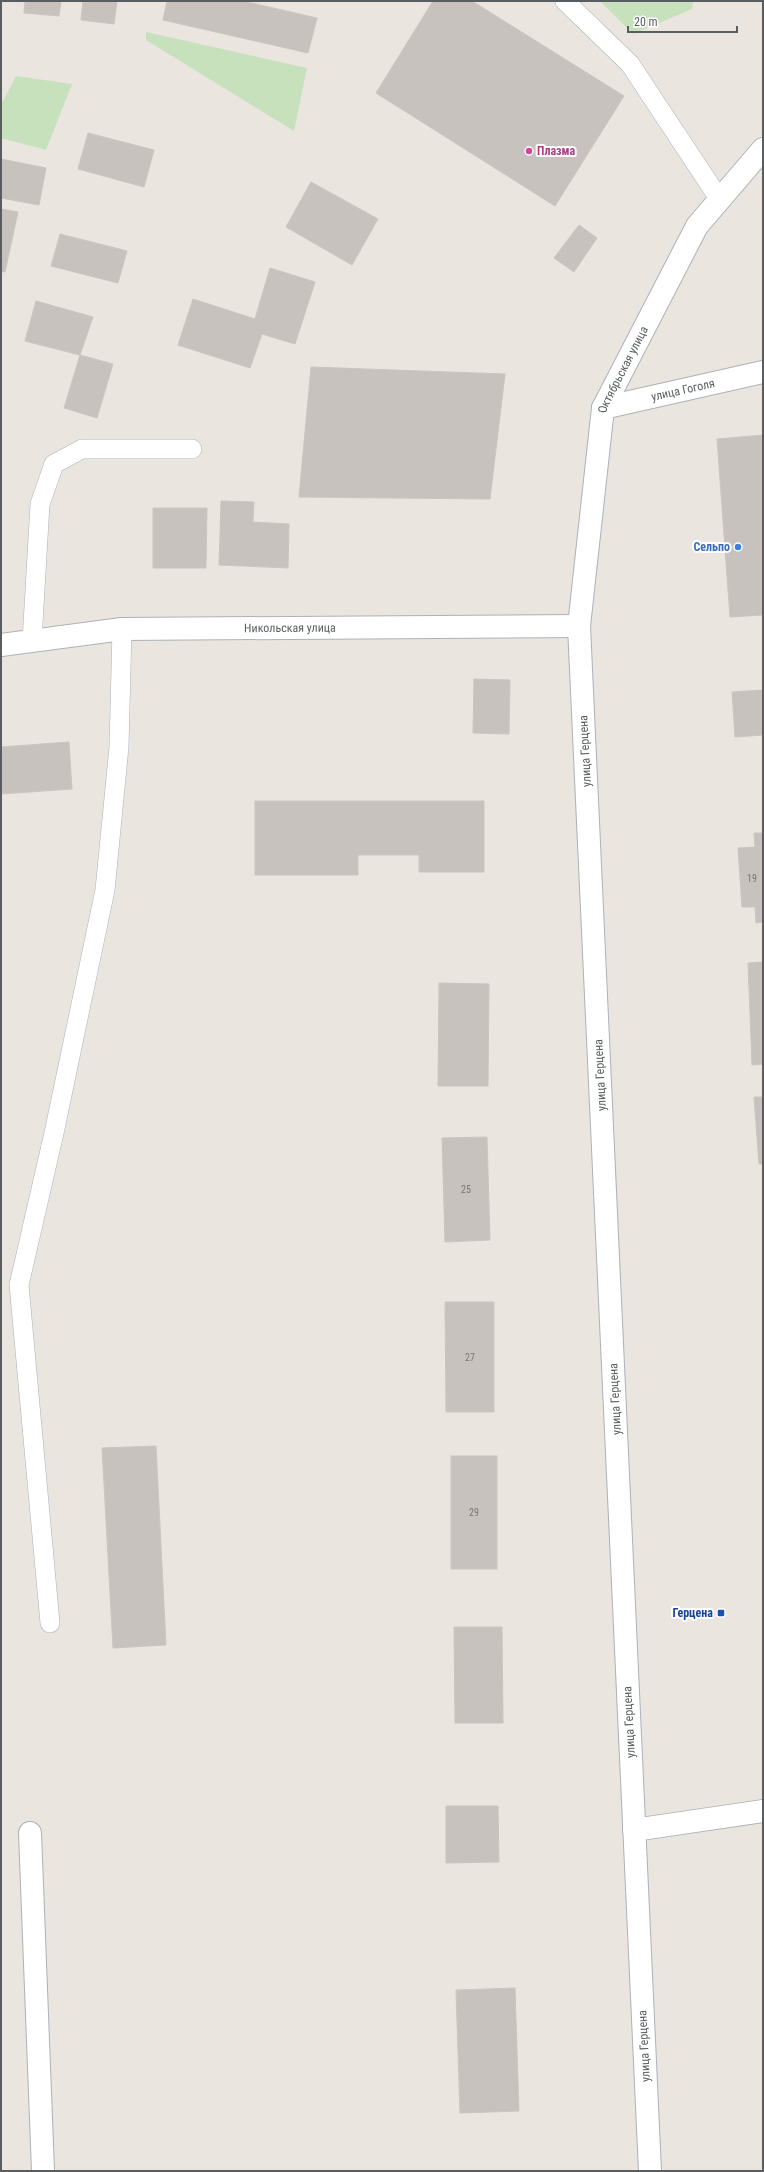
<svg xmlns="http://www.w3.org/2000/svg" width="764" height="2172" viewBox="0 0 764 2172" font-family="'Roboto Condensed',sans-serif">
  <rect width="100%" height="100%" fill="#eae5df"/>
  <g fill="#c8e1bd">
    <path d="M600,1H693L692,9L633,34Z"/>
    <path d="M146,32L307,68L294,131L146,40Z"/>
    <path d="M16,76L72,84L46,150L1,138V105Z"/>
  </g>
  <g fill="#c8c2bf" stroke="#cec4be">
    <path d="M25,1H61L59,16L24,13Z"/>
    <path d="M83,1H117L114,24L81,20Z"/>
    <path d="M167,1H243L317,18L308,53L163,20Z"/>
    <path d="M433,1H472L624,96L555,206L376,93Z"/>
    <path d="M88,133L154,150L144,187L78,169Z"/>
    <path d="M1,159L46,168L39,205L1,198Z"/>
    <path d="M311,182L378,219L352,265L286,227Z"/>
    <path d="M1,209L18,212L5,272L1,271Z"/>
    <path d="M579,225L597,238L574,272L554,258Z"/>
    <path d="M60,234L127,251L118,283L51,266Z"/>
    <path d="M270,268L315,282L295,344L262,334L250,368L178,345L193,299L255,319Z"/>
    <path d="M36,301L93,317L80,355L25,341Z"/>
    <path d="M80,355L113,364L97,418L64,408Z"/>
    <path d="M311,367L505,374L490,499L299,497Z"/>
    <path d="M763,435V615L730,617L717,439Z"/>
    <path d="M221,501L254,502L253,522L289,524L288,568L219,565Z"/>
    <path d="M153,508H207L206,568H153Z"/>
    <path d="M474,679L510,680L509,734L473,733Z"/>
    <path d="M763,690V735L735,737L732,692Z"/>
    <path d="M69,742L72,789L1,794V747Z"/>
    <path d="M255,801H484V872H419V855H358V875H255Z"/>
    <path d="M754,833H763V922L756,923L755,907H742L738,848L755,847Z"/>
    <path d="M763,962V1064L752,1065L748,963Z"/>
    <path d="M439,983L489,984L488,1086H438Z"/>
    <path d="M754,1097H763V1164H759Z"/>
    <path d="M487,1137L490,1240L445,1242L442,1138Z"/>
    <path d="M445,1302H494V1412H446Z"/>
    <path d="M156,1446L166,1645L113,1648L102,1448Z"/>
    <rect x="451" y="1456" width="46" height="113"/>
    <path d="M454,1627H502L503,1723H455Z"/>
    <path d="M446,1806H498L499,1862L446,1863Z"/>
    <path d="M515,1988L519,2111L460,2113L456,1990Z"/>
  </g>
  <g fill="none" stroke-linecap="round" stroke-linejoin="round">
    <g stroke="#adb2b5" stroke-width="20">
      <g id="lane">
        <path d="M565,1L630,64L720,200"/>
        <path d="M32,641L40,504L54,464L82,449H192"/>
        <path d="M50,1623L19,1285L54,1133L105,890L119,747L122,629"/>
      </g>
    </g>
    <g stroke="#adb2b5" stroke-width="24">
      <g id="street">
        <path id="s1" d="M603,408L763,372"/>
        <path id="s2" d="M1,645L122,629L579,626"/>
        <path d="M634,1830L763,1811"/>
        <path d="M30,1833L43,2171"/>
      </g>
    </g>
    <g stroke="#acb2b5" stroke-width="24">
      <g id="secondary">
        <path id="s3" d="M650,2171L579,626L603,408L697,226L763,149"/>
      </g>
    </g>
    <use href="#lane" stroke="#fff" stroke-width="19"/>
    <use href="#street" stroke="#fff" stroke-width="22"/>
    <use href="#secondary" stroke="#fff" stroke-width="22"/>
  </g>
  <circle fill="#d1479c" stroke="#fff" stroke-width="1.5" cx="529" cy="151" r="4"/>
  <circle fill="#3f7fe0" stroke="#fff" stroke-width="1.5" cx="738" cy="547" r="4"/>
  <rect fill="#1a4fb4" stroke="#fff" stroke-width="1.5" x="717" y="1609" width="8" height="8" rx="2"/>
  <g text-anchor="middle" stroke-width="4" stroke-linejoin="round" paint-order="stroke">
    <g font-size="10" fill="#747778">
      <text x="752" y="882">19</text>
      <text x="466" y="1193">25</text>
      <text x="470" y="1361">27</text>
      <text x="474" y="1516">29</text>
    </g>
    <g font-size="12" font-weight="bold" fill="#b23c85" stroke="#fff" text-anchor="start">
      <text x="537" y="155">Плазма</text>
    </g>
    <g font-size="12" fill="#585e60" stroke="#fff">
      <text dy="4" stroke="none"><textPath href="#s3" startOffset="1809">Октябрьская улица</textPath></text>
      <text dy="4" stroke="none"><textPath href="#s1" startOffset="82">улица Гоголя</textPath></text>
      <text dy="4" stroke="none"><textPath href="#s2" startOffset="290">Никольская улица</textPath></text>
      <text transform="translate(585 751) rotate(-93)" y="4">улица Герцена</text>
      <text transform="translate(600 1075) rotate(-93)" y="4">улица Герцена</text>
      <text transform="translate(615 1399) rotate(-93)" y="4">улица Герцена</text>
      <text transform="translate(629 1722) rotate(-93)" y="4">улица Герцена</text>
      <text transform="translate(644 2046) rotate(-93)" y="4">улица Герцена</text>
    </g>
    <g font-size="12" font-weight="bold" fill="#366cbe" stroke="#fff" text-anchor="end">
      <text x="730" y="551">Сельпо</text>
    </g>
    <g font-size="12" font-weight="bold" fill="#164399" stroke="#fff" text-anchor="end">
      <text x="713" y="1617">Герцена</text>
    </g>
  </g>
  <rect width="764" height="2172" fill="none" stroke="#585e60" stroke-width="4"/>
  <path d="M628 26v6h109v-6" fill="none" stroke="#585e60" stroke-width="2"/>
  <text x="634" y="26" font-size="12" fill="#585e60" stroke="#ffffff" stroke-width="3" paint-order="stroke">20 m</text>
</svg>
